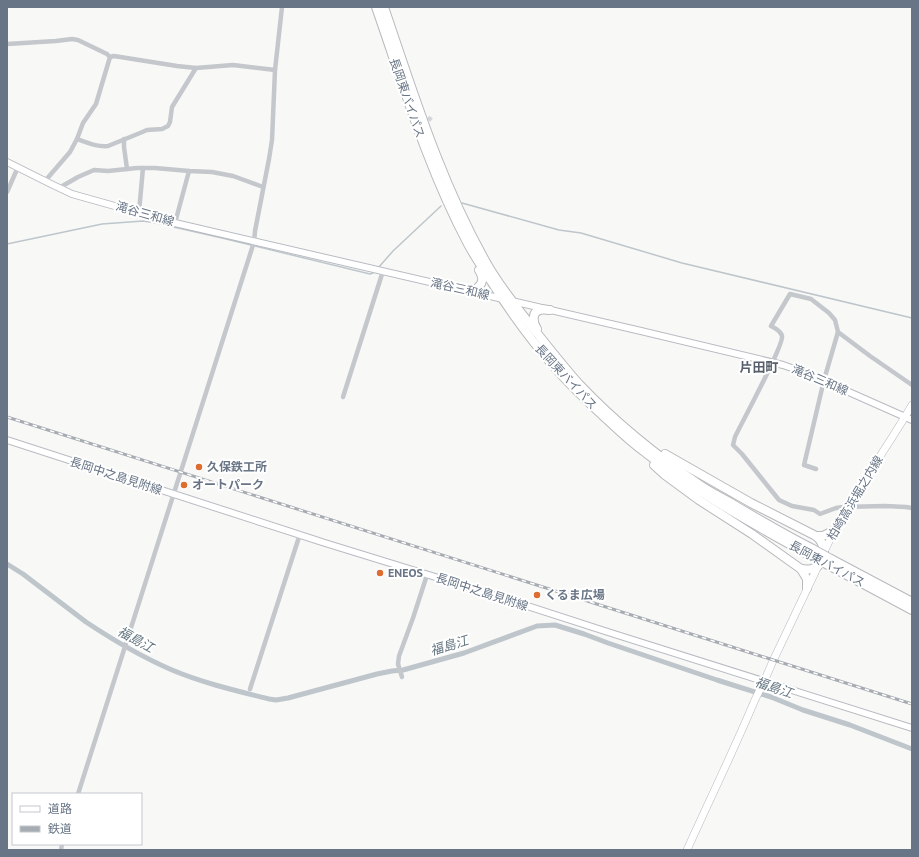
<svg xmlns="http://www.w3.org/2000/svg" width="919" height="857" viewBox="0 0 919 857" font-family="'PT Sans','Noto Sans JP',sans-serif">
  <rect width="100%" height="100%" fill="#f8f8f6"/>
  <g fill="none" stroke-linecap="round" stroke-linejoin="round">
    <g stroke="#bec6cc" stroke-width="1.5">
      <path d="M462,203L559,230L581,233L682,263L912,318"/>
      <path d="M7,244L102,224L143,221L156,223L222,238L370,274L373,273L376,271"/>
      <path d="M378,268L393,251L441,206"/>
    </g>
    <path stroke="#bec6cc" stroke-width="5" d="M7,564L23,574L86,622C113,640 142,657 172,670C203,683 237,691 269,699L276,700L288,698L377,674L392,671L403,670L464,653L537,626L555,625L584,634L608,643L717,680L771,697L803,710L850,725L912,749"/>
    <path stroke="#d4d7da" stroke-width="4.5" stroke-dasharray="4.5 2" stroke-linecap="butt" d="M425,126L431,117"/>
    <g stroke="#b8bcc2" stroke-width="8">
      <g id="secondary">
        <path d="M7,162L51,184L72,194L175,223L641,331L783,365L806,373L912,420"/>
        <path d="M7,440L325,543L484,592L611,633L912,728"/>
      </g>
    </g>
    <g stroke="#b7bbbf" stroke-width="8">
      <g id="primary">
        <path d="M823,554C847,501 883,455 912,405"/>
        <path d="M687,850C709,801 733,752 754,702C760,689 767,676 772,663L819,564"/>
      </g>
    </g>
    <g stroke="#b7babd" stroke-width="10">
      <g id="highway">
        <path d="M376,7C404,87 428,169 468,244C475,257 483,269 491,281C511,313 533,343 558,371C571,386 585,399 599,412C614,426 629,441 646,453C697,493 753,524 809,555"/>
        <path d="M384,7C414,95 441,183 487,264C500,287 517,308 533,328C548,347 563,366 579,384C615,422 657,456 700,485C710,492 721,497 731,503C758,519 785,535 813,549"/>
        <path d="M470,292C481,287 486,281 479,270"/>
        <path d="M537,329C533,323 531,312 540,310C543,309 547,310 550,310"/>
        <path d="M665,454L751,503L816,536C822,541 823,545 824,552"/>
        <path d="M654,465L665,475L699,500L752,534L801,569L807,579V588"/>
        <path d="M816,536H823L835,530"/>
        <path d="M831,559L912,602"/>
        <path d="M828,565L912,610"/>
        <path d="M801,569C808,570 812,570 818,566"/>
      </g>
    </g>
    <g stroke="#c4c7cb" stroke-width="4.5">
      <path d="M7,44L56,41L72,39L78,40L107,54L110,57L114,56L177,66L196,68L233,65L275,70"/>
      <path d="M77,139C88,143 97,147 108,146L140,133L147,130L162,129L168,126L170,122L172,107L196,68"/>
      <path d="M124,139V147L127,169"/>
      <path d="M45,181L70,152L77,139L83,123L96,104L110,57"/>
      <path d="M59,188L78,177L94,170L108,171L137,168H155L189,171L212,172L233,176L263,187"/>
      <path d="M7,192L18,167"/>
      <path d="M139,212L143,168"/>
      <path d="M175,223L189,171"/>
      <path d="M838,332L870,356L912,385"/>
      <path d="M343,397L383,271"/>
      <path d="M816,469L804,465L824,380L838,332L835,320L829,313L811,299L790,294L771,326C775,328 781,331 782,336C784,345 741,424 735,437L733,445L742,454L779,500L792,506L814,510L820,514L836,508L843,507L885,506L906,507L912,508"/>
      <path d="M402,677L398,664L399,656L413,618L427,575"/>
      <path d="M250,689L300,534"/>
      <path d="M78,794L254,242L255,231L269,159L272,140L275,70L282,7"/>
      <path d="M61,850L62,844"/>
    </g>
    <use href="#secondary" stroke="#fff" stroke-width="6"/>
    <use href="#primary" stroke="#fff" stroke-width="7"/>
    <use href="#highway" stroke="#fff" stroke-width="8"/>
    <g stroke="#a7abb2" stroke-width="3">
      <path id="rail" d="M7,417L912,704"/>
    </g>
    <use href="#rail" stroke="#fff" stroke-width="1.5" stroke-dasharray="4.5" stroke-linecap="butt"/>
    <g stroke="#b7babd" stroke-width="10" stroke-linecap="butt">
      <g id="highway-bridge">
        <path d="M813,549L831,559"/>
        <path d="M809,555L828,565"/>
      </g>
    </g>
    <use href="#highway-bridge" stroke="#fff" stroke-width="8"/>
  </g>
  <g fill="#dd6d30" stroke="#fff" stroke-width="1.5">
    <circle cx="199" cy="467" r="4"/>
    <circle cx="184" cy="485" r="4"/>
    <circle cx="380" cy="573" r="4"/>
    <circle cx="537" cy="595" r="4"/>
  </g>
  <g text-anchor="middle" stroke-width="4" stroke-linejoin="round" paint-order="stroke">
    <g font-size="12" fill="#687586" stroke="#fff">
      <text transform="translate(407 98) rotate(71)" y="4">長岡東バイパス</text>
      <text transform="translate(145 214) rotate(16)" y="4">滝谷三和線</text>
      <text transform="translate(460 289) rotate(13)" y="4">滝谷三和線</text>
      <text transform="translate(566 377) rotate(47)" y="4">長岡東バイパス</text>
      <text transform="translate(820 380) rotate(23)" y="4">滝谷三和線</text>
      <text transform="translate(116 476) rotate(18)" y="4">長岡中之島見附線</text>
      <text transform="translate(855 498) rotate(-59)" y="4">柏崎高浜堀之内線</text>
      <text transform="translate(827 564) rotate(28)" y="4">長岡東バイパス</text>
      <text transform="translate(482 592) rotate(18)" y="4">長岡中之島見附線</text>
    </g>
    <g font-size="12" font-weight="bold" fill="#687586" stroke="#fff" text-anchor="start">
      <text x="207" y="471">久保鉄工所</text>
      <text x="192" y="489">オートパーク</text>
      <text x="388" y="577">ENEOS</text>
      <text x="545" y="599">くるま広場</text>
    </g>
    <g font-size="13" font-weight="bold" fill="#565f6b" stroke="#fff">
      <text x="759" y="372">片田町</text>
    </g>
    <g font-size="13" font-style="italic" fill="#647681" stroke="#fff">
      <text transform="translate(136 639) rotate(29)" y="5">福島江</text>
      <text transform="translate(449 645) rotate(-17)" y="5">福島江</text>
      <text transform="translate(774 687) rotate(19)" y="5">福島江</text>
    </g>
  </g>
  <rect width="919" height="857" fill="none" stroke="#687586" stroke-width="16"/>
  <rect x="12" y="793" width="130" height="52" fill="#ffffff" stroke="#c3c8cf"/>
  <rect x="20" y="806" width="20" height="6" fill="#ffffff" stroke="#c3c8cf"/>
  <text x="48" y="813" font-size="12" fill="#687586">道路</text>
  <rect x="20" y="826" width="20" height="6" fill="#a7abb2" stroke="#c3c8cf"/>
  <text x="48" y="833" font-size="12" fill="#687586">鉄道</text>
</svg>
